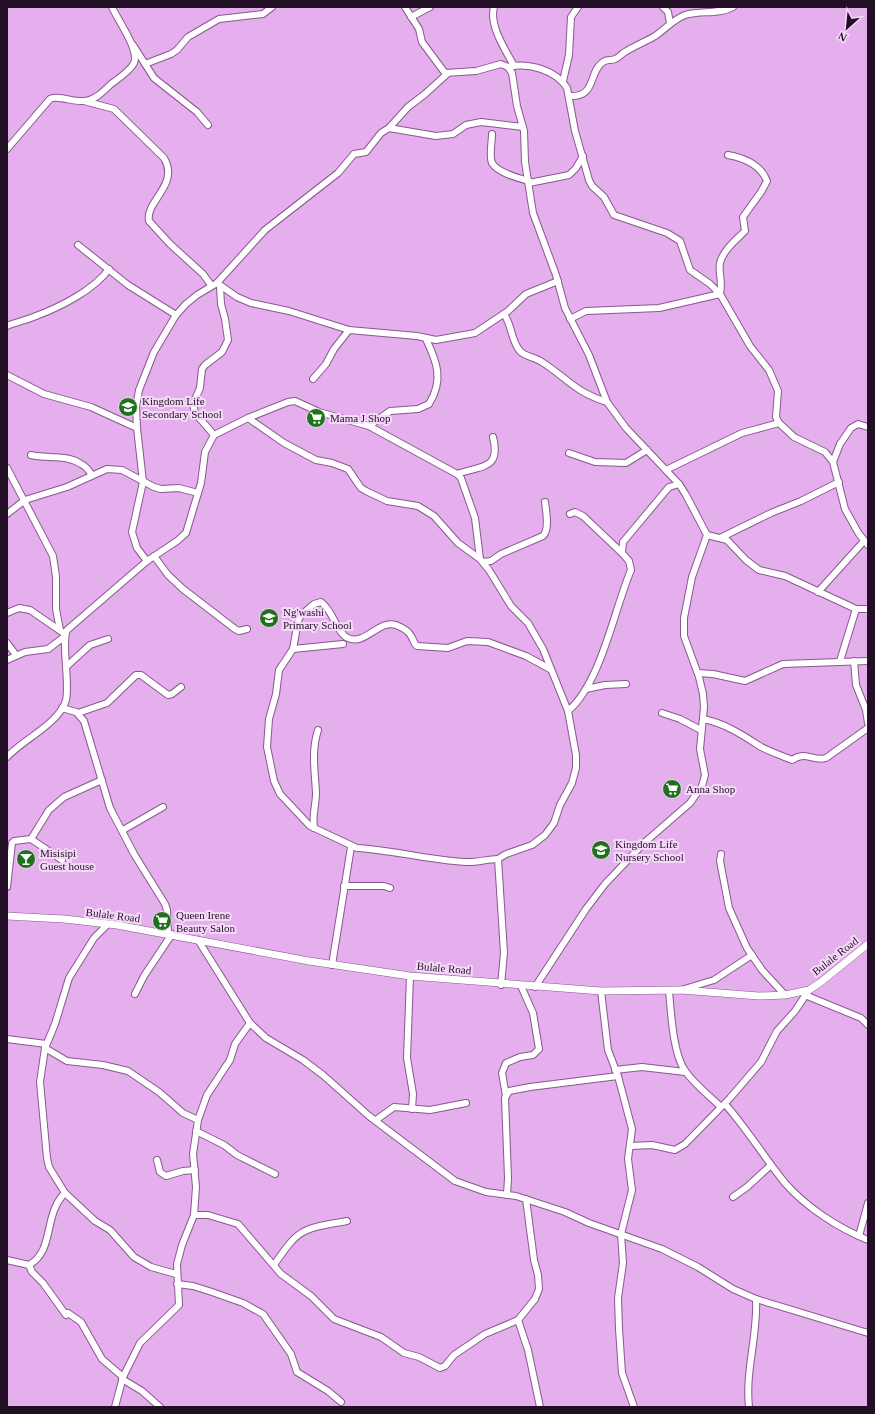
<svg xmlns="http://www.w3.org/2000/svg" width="875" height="1414" viewBox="0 0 875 1414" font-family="Georgia,serif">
  <rect width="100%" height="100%" fill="#e5aeec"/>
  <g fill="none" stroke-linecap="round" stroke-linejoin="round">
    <g stroke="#895890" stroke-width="8">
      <g id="minor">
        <path d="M405,7L419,29L422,42L445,73L476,71L501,64L508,67L512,73L517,106L524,131L525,162L533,213L556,275L565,308L589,355L607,402L626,428L679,484L686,495L707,535L692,577L684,618V636L699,677L703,694L704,707L700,749L705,775L702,786L690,803L644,843L605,884L586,909L535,987"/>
        <path d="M494,7C489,26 505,49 514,66"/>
        <path d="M663,7L668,12L670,23"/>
        <path d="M411,17L430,7"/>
        <path d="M133,45L154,78L197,112L208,125"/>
        <path d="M145,64L171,54L177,50L188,37L219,19L263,14L272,7"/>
        <path d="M508,67C528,62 556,70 567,88L575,131L589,180L592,186L604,197L614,215L667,233L680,241L690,270L710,284L720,294L750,346L769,370L778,391L776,417L779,423L794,437L825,452L833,462"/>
        <path d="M563,81L569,55L571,17L578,7"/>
        <path d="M569,96C597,98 588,72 603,62C607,59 611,61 615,59C619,58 621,54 625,52C634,46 645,42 655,36C666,29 672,20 685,15C701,10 718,15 733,7"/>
        <path d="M84,101L114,109L164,158C180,185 145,201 149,221L170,244L203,274L211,285"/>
        <path d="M389,128L436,136L453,134L466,125L481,122L523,127"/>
        <path d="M492,134C492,142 489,156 492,163C498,173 518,178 529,181"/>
        <path d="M7,149L50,99C56,95 74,102 83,101C94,101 103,92 111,84C118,79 130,71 134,63C140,50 117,19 112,7"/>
        <path d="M529,183L569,175L576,168L583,156"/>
        <path d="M78,245L128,285L176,315"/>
        <path d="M217,283L237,297L251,303L289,311L349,330L417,336L436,340L475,333L508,311L526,294L558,281"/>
        <path d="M504,314C512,325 511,341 520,351C525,357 535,357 542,362C568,379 575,392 607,402"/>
        <path d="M570,319L586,311L659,308L720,294C723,282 718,272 720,263C723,250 737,239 745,231L743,217L761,192L767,181C761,165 744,158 728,155"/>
        <path d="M7,326C16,322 27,320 36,316C60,307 94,290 109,269"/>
        <path d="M7,375L44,394L91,407L137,428"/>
        <path d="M313,379L326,364L334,349L349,330"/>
        <path d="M248,418L284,443L316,460L332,463L348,469L361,488L366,491L387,501L418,506L434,516L458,543L480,559"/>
        <path d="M369,426L390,411L418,409L429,404C444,380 437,362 426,339"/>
        <path d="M868,427L858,424L851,428L840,444L833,462L845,509L859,534L868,545"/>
        <path d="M214,435L195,413L193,404L200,388L202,369L205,365L222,352L228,340L225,319L221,304L220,286"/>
        <path d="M569,453L595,462L626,463L647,450"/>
        <path d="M31,455C47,459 66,454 81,464C86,466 89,471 92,475"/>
        <path d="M7,468L53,556L56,577V609L60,630"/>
        <path d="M666,470L742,433L779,423"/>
        <path d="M457,474C482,465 501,470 493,437"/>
        <path d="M7,514L25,500L67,487L107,469L122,470L154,487L161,489L179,488L198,493"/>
        <path d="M570,514L575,512L583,516L622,553"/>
        <path d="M707,535L727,540L746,560L759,570L785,576L856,609H868"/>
        <path d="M722,537L771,513L801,501L839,482"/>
        <path d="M154,556L168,575L183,589L235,629L239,631L247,629"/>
        <path d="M147,561L137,548L132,532L143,482L137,428L136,407L139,390L154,352L176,315L186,304L197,295L217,283L265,230L338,173L354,154L366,152L381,133L389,128L408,107L425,94L447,74"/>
        <path d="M483,562L491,561L501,554L543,536C550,529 546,511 545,502"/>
        <path d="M818,592L864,541"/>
        <path d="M7,613L19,608L30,610L62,632"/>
        <path d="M7,643L16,655"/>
        <path d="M293,649L343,644"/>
        <path d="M7,660L25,652L48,649L64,637"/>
        <path d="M840,661L856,609"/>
        <path d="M854,661L856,685L866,710L868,723"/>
        <path d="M67,666L90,645L108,639"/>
        <path d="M698,673L713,674L745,681L783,664L868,661"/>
        <path d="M586,689L605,685L626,684"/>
        <path d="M62,708L76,712L84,721L110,808L134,854L165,904L167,910L168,933"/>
        <path d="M568,711C601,683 614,610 631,570L629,561L622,553L623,542L669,487L679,484"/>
        <path d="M78,713L107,703L136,675H141L168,695L172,694L181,687"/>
        <path d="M662,713L680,719L701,730"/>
        <path d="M703,719C724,723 741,734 758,745C765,750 783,756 792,760C806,750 813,762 826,758L868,728"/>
        <path d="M7,757C22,740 60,723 66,700C70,682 61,641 67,630L147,561L177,541L186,533L201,483L205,452L214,435L248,418L288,402L295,401L319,412L369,426L457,474L461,478L475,518L480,559L489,570L511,606L528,623L543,649L568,711L576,755V768L572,783L560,805L554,823L545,835L532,845L506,854L498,859L504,953L501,985"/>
        <path d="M314,828C312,815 316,805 316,793C315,771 311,752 318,730"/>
        <path d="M123,830L163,807"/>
        <path d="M31,839L62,860"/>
        <path d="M721,854L720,861L729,908L747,948L762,970L785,995"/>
        <path d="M498,859C487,859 476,863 465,862C428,860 393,850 357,848L310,826L280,794L274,781L267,747L269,719L276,694L279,670L293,649L298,621L301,615L314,604L321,602C333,610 337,634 348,638C365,646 379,619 396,625C401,627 409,631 411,636C414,640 413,643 417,646L448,648L467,641L488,642L526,656L550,669"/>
        <path d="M344,886H384L390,888"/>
        <path d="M7,887L12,843L14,841L31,839L49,810L64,797L102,780"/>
        <path d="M108,924L94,938L69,978L55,1024L45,1048L40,1082L47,1158L49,1167L65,1193L95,1221L110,1230L134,1257L151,1267L176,1274"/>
        <path d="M198,940L250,1023L266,1038L303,1060L323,1075L369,1116L455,1181L486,1192L516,1196L565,1212L589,1223L662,1249L698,1267L733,1289L756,1299L868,1333"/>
        <path d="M332,965L351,847"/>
        <path d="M410,976L407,1058L413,1094L412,1109"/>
        <path d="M681,990L714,980L752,955"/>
        <path d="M601,991L608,1050L618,1076L632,1129L628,1159L632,1190L621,1234L623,1263L618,1298L619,1329L622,1373L634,1407"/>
        <path d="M669,991C671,1012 673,1056 686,1072C695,1085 710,1096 721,1107"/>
        <path d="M135,994L144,976L172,934"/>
        <path d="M805,995L861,1018L868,1025"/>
        <path d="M7,1039L46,1044"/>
        <path d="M45,1048L67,1061L103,1065L128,1071L159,1092L183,1113L198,1120"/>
        <path d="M615,1070L642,1067L685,1072"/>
        <path d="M506,1096L502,1073L506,1063L520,1057L533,1055L539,1049L533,1013L521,986"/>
        <path d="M725,1104C747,1129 764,1157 785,1183C806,1207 838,1228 868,1240"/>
        <path d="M376,1120L394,1107L430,1110L466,1103"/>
        <path d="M196,1131L224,1145L237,1155L275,1174"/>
        <path d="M631,1146L652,1145L675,1150L685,1144L730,1098L761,1062L777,1031L795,1011L809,990"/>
        <path d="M157,1160L160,1172L166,1176L183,1171L195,1170"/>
        <path d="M507,1195L508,1178L505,1098L509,1091L530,1087L618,1076"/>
        <path d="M733,1197L747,1187L771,1165"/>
        <path d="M194,1215H208L238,1224L281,1274L311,1296L334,1319L381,1337L404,1353L419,1357L440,1368L445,1366L454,1355L485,1334L518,1320L535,1299L539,1289L538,1275L534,1260L526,1199"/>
        <path d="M859,1236L868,1203"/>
        <path d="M7,1260L29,1265C55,1251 43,1214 65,1193"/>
        <path d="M29,1265L32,1272L43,1283L66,1315"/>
        <path d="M274,1265C300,1227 302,1229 347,1221"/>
        <path d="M177,1284L193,1286L212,1292L243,1303L263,1314L291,1354L297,1372L328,1391L341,1402"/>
        <path d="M68,1313L81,1322L102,1359L123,1377"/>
        <path d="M518,1320L528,1350L540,1407"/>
        <path d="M122,1379L142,1391L160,1407"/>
        <path d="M115,1407L123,1377L140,1343L179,1305L177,1264L182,1245L194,1215L196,1187L193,1154L198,1120L207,1095L230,1060L235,1044L250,1023"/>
        <path d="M749,1407C745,1371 758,1335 756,1299"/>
      </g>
    </g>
    <g stroke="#895890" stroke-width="8">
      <path id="tertiary" d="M7,916L64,919L117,925L309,961L410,976L601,991L681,990L759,996L785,995L809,990L821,982L868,944"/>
    </g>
    <use href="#minor" stroke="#fff" stroke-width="6"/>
    <use href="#tertiary" stroke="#fff" stroke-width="7"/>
  </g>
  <defs>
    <g id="school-disc" transform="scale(1)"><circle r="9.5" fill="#1e721b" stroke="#f6daf9"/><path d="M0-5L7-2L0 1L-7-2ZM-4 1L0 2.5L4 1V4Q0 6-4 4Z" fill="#fff"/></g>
    <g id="supermarket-disc" transform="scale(1)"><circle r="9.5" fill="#1e721b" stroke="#f6daf9"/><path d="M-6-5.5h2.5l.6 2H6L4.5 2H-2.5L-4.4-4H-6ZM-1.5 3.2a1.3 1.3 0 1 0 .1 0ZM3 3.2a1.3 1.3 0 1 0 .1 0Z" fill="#fff"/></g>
    <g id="bar-disc" transform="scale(1)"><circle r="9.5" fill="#1e721b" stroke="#f6daf9"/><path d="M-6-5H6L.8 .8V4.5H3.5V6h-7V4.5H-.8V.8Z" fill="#fff"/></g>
  </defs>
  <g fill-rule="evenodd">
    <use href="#school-disc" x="128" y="407"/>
    <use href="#supermarket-disc" x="316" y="418"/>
    <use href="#school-disc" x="269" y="618"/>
    <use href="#supermarket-disc" x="672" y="789"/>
    <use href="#school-disc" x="601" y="850"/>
    <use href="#bar-disc" x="26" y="859"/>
    <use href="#supermarket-disc" x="162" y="921"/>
  </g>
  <g text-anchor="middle" stroke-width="4" stroke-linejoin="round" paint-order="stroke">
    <g font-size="11" fill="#220e25" stroke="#f6daf9" text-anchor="start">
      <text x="142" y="405">Kingdom Life<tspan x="142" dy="13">Secondary School</tspan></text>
      <text x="330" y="422">Mama J Shop</text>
      <text x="283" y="616">Ng'washi<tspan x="283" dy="13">Primary School</tspan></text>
      <text x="686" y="793">Anna Shop</text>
      <text x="615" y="848">Kingdom Life<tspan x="615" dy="13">Nursery School</tspan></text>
      <text x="40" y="857">Misisipi<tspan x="40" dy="13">Guest house</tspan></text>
      <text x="176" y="919">Queen Irene<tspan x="176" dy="13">Beauty Salon</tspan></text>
    </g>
    <g font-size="11" fill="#220e25" stroke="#f6daf9">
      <text transform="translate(113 915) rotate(7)" y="4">Bulale Road</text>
      <text transform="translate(835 956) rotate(-38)" y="4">Bulale Road</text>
      <text transform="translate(444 968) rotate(5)" y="4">Bulale Road</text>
    </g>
  </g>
  <rect width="875" height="1414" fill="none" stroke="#220e25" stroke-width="16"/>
  <g transform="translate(847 28) rotate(207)" stroke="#f6daf9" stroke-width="3" paint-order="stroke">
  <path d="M0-3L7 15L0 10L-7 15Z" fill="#220e25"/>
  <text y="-6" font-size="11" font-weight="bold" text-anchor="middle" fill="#220e25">N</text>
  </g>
</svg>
